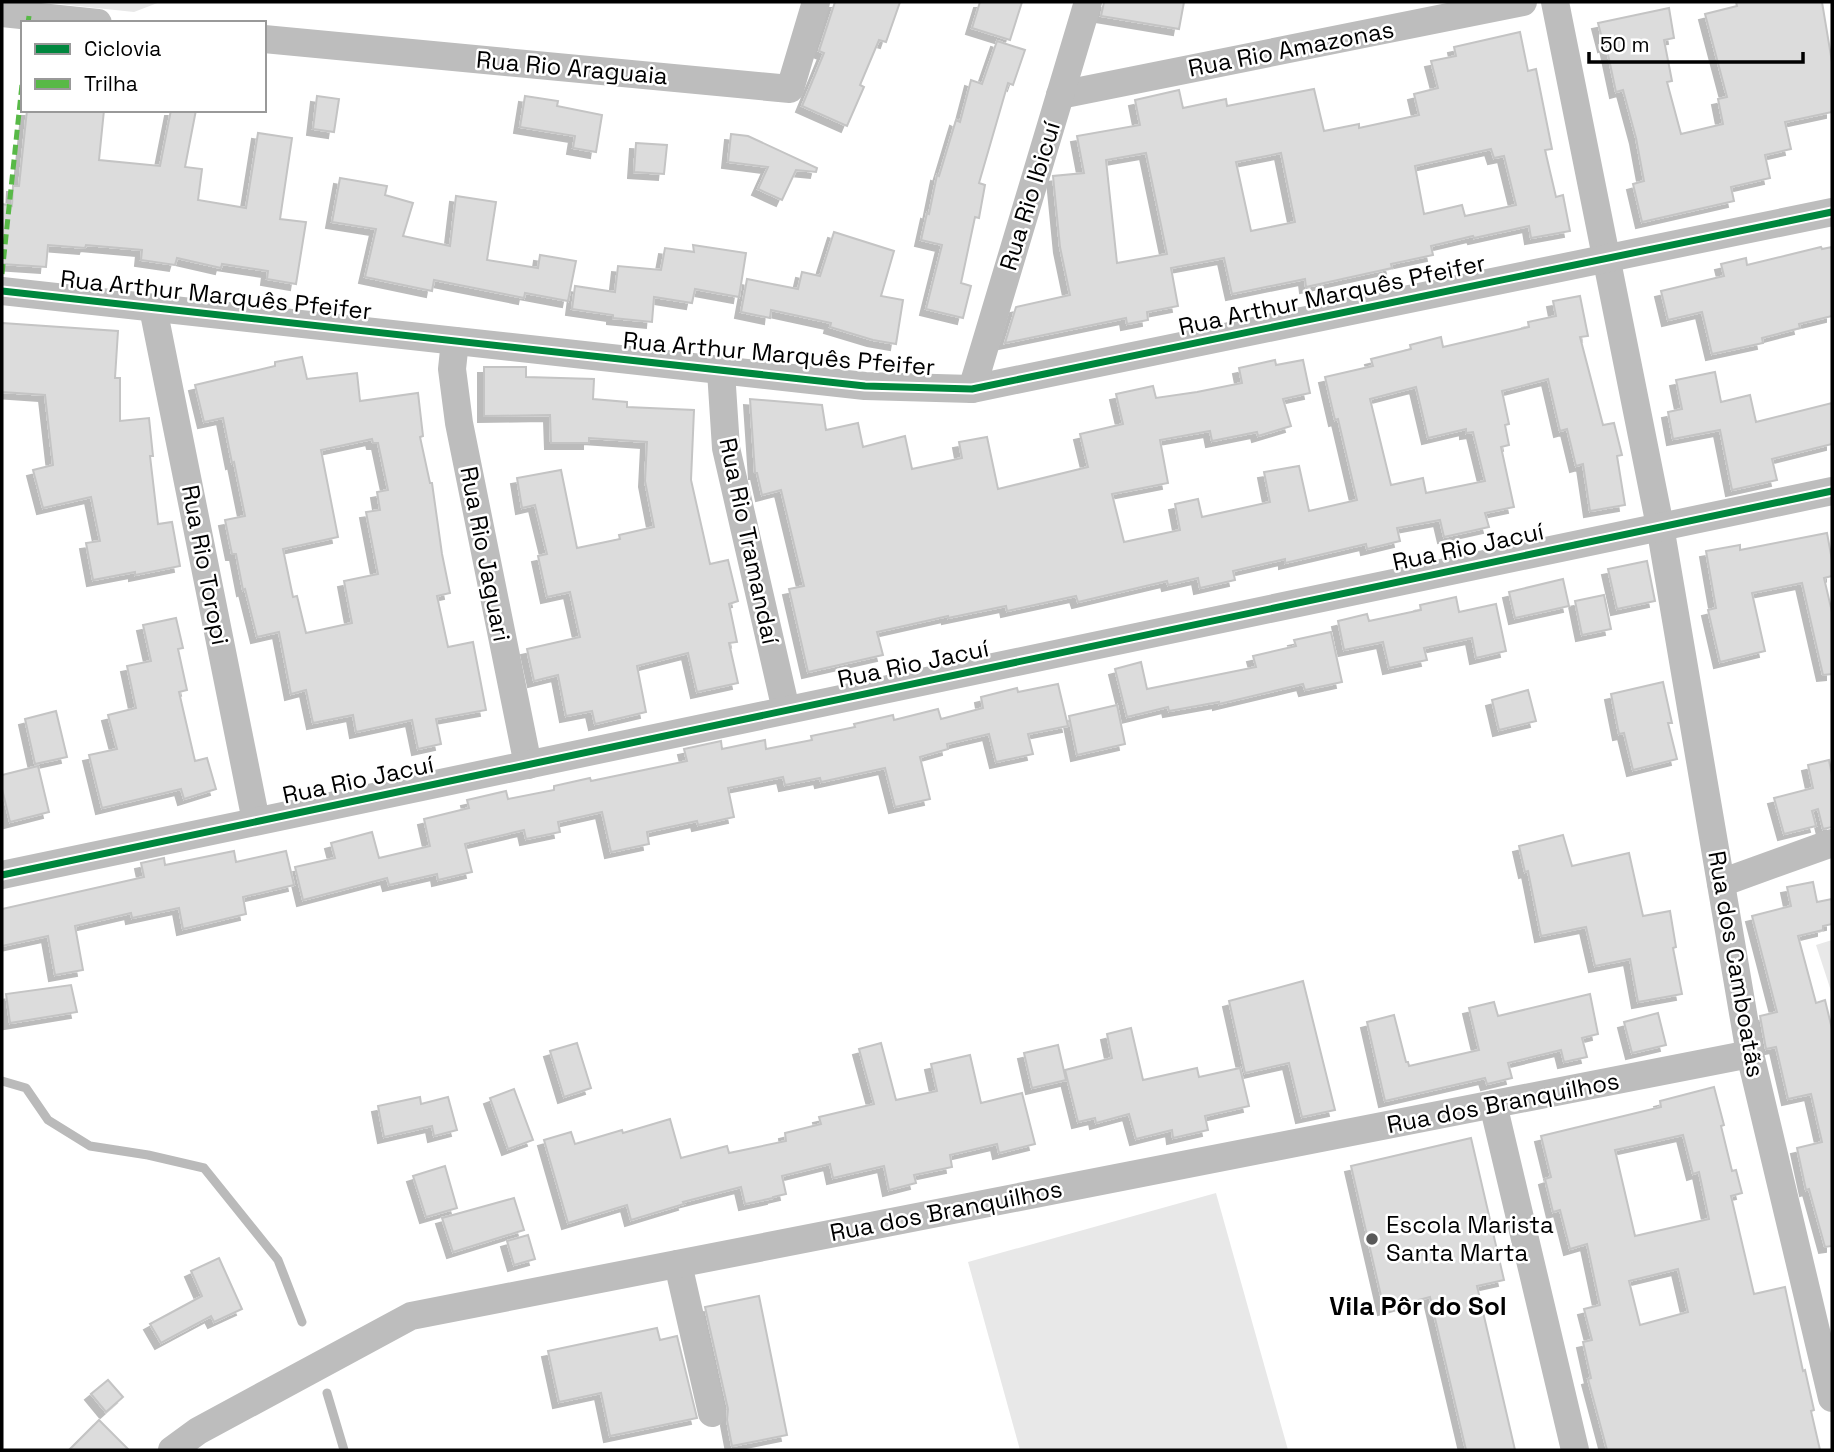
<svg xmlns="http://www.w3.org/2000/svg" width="1834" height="1452" viewBox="0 0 1834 1452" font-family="'Space Grotesk',sans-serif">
  <defs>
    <filter id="shadow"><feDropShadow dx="-6" dy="6" stdDeviation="0" flood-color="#0004"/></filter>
  </defs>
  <rect width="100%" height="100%" fill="#fff"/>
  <g fill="#e8e8e8">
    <path d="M39,2H160L134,12Z"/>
    <path d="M1832,940V994L1816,945Z"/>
    <path d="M1216,1193L1288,1450H1020L968,1262Z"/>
  </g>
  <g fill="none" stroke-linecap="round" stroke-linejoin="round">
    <g stroke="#bababa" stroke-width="9">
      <path d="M2,1081L26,1088L48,1120L90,1146L148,1155L204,1168L278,1260L302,1322"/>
      <path d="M327,1393L344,1450"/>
    </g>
  </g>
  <g fill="#dcdcdc" stroke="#c4c4c4" stroke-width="2" fill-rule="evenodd" filter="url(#shadow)">
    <path d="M835,2H900L886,42L879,40L860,85L864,87L847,126L802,106L824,53L819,51Z"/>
    <path d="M980,2H1022L1010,40L972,28Z"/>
    <path d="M1104,2H1184L1179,29L1101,16Z"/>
    <path d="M1736,2H1822L1832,62V112L1785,122L1791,149L1765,155L1770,178L1731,187L1734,201L1642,222L1633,184L1644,181L1636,138L1623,90L1616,92L1606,45L1604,46L1598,23L1669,8L1674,38L1664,40L1672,81L1667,82L1681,134L1723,124L1718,99L1727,97L1705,14L1737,6Z"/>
    <path d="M1520,32L1528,71L1536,69L1552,149L1545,150L1556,197L1563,195L1570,231L1531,238L1529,226L1474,238L1473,236L1431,246L1433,255L1391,264L1392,268L1306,287L1305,279L1232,294L1224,258L1171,268L1178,306L1147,312L1148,320L1127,324L1126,318L1005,343L1016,307L1070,295L1060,247L1053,176L1084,173L1077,136L1140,125L1135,100L1179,90L1183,108L1226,99L1227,106L1314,89L1324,131L1359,124V128L1419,115L1414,94L1438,88L1431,61L1456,56L1454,47ZM1491,149L1494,158L1504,156L1516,205L1465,216L1462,205L1424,214L1415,166ZM1146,153L1167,254L1117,263L1106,160ZM1281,153L1295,222L1251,231L1236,162Z"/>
    <path d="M997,41L1025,50L1013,85L1008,83L979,183L985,185L979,218L975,217L961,283L971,286L963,318L926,309L942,245L921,240L927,213L929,214L937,175L939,176L956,120L960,122L971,80L982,84Z"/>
    <path d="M317,96L339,99L334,132L313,129Z"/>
    <path d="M525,96L558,101L557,106L602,115L596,152L573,148L575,136L520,127Z"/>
    <path d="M27,110H104L99,160L160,166L171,110H196L185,167L202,169L198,200L246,208L258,133L292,138L280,219L306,222L296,284L267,279L268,271L222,264L221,268L177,258L175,265L141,260L142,250L86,245L85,248L48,245L46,267L2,264V204L12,206L13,186H19Z"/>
    <path d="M731,134L748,136L817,168L816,172L796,170L782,200L758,189L768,167L728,162Z"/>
    <path d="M636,143L667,145L664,174L634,172Z"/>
    <path d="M340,178L387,186L385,195L413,203L403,236L450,246L456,196L496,202L487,260L538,268L540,255L576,261L568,301L525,293L524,298L434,280L432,291L365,277L376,229L332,222Z"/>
    <path d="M834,232L894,251L881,296L903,300L896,344L873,340L830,327L831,323L771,310L770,318L741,312L747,279L798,289L802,272L820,276Z"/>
    <path d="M693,245L746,253L739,297L695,289L692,303L654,297L652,322L613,318V315L572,309L575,286L615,292L618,266L661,270L665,248L694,252Z"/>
    <path d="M1821,247L1822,249L1832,247V316L1799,324L1800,328L1762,338L1763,343L1712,354L1702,312L1668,320L1661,291L1724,276L1721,264L1746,258L1747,265Z"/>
    <path d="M1580,296L1588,336L1580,337L1603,425L1614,423L1622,455L1617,456L1625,505L1590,511L1583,464L1576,466L1567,429L1560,431L1548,379L1502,391L1509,424L1505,425L1509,445L1501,447L1514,507L1485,513L1489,527L1444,537L1440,520L1397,528L1400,541L1367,549L1366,544L1285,563V559L1233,571L1235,580L1200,588L1198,578L1168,585L1167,581L1078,602L1076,596L1007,611L1006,606L948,618V616L877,632L883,655L808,672L789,589L804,586L781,490L762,495L757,473H755L750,399L822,405L826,430L858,423L863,447L905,436L912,469L962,458L959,442L987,437L998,489L1088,467L1080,434L1123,424L1116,394L1153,386L1156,398L1197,392L1242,383L1239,368L1275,360L1276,365L1303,360L1310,393L1283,399L1291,426L1258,436L1257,432L1212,441L1210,431L1160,440L1168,483L1112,494L1124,542L1180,530L1175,504L1198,499L1202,517L1270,502L1264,472L1299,466L1309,511L1357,500L1338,419L1335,420L1325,377L1373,366L1371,359L1411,349L1410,345L1441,337L1443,347L1529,327L1528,322L1556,316L1553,301ZM1416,387L1428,438L1466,429V433L1473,432L1485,481L1426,493L1423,478L1391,485L1370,399Z"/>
    <path d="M2,323L118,331L115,378H120V421L149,418L153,456H150L158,524L172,522L180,566L135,575V572L93,580L86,543L100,541L91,497L43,508L33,470L53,465L45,395L2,392Z"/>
    <path d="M302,357L307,379L357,373L360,401L418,393L423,436L420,437L430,483H432L442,554L450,593L437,596L448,647L473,642L486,710L436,719L441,744L418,749L412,720L356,732L353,715L313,723L306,690L291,694L279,632L257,637L245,589L243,590L236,554H232L225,520L245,516L234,462L232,463L223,418L204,422L195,385L275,366V362ZM372,439L373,443H378L388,490L377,492L380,510L366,512L378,574L344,581L352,623L306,633L297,596L293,597L283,549L338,537L321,450Z"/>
    <path d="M484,367H526V377L594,379L593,399L627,402V407L694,410L691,480L710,564L728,560L738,601L729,604L737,642L729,643L738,683L697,692L688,653L637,666L646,712L595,724L592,711L566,716L558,675L534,681L527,649L580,637L570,592L547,597L538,556L547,554L535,505L522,508L517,478L561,470L577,548L620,539L619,535L654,527L645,481L647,442L589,438V443H551L550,415L484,416Z"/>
    <path d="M1715,372L1721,402L1750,395L1756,422L1832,403V444L1772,459L1777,480L1732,490L1720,430L1673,439L1668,412L1682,409L1676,380Z"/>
    <path d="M1827,533L1832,560V576L1824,578L1832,612V674L1823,675L1802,583L1752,593L1765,651L1720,662L1708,610L1716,608L1706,551L1740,545V550Z"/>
    <path d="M1647,561L1655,601L1617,609L1608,569Z"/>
    <path d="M1563,579L1569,606L1515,618L1509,592Z"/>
    <path d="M1604,595L1611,629L1582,635L1575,601Z"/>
    <path d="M1456,597L1459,612L1496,604L1506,651L1476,658L1472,638L1424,648L1427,660L1389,668L1383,642L1344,650L1338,621L1367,614L1369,621L1421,610L1420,605Z"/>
    <path d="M176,618L183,648L178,649L187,690L179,692L195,761L207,758L216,789L184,799L181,789L102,808L89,755L117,749L108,715L136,708L127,666L151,661L143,625Z"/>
    <path d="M1331,632L1342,682L1305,690L1303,684L1219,704V702L1169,711L1168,707L1127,717L1115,669L1141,662L1147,689L1256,667L1253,656L1296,646L1294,640Z"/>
    <path d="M1663,682L1672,723H1668L1677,759L1633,770L1624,733L1619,734L1611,694Z"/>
    <path d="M1058,684L1068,726L1028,734L1033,754L996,762L989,734L947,744L948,749L920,757L930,799L895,807L885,768L821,782L820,778L785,785L783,777L728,788L734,817L698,825L697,821L647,832L649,844L611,852L602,812L558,822L560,832L526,839L524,830L465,844L472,872L438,880L437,874L389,885L387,878L303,900L295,867L335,858L331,843L372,832L379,858L430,846L424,819L469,808L467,800L506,791L508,799L554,790V786L590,778L591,781L687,761L684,749L721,741L722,749L765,740L766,749L812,740L811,736L855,727L854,724L893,715L894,720L938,709L941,719L983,708L981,697L1017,688L1018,692Z"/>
    <path d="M1528,690L1536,721L1499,730L1492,700Z"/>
    <path d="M1117,705L1125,744L1077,755L1069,716Z"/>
    <path d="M56,711L67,757L35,764L25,719Z"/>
    <path d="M1829,760L1832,775V827L1823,829L1818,809L1812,811L1816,826L1784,834L1774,798L1813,788L1808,765Z"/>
    <path d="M38,766L49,812L10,822L2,789V775Z"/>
    <path d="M1563,835L1572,866L1629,853L1643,916L1670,911L1676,947L1673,948L1682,994L1638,1002L1630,959L1595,966L1586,927L1541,936L1528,871L1525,872L1519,846Z"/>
    <path d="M234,851L236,862L286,851L294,885L243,897L246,914L183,929L179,908L132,918L131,913L75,926L83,970L55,975L48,936L2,946V909L144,877L141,863L164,858L165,865Z"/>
    <path d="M1813,882L1817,902L1832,899V924L1823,926V930L1798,936L1816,1003L1825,1000L1832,1029V1246L1825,1247L1809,1189L1806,1190L1797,1148L1822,1142L1811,1094L1788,1099L1776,1047L1766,1049L1760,1016L1777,1012L1752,916L1791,906L1787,887Z"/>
    <path d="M1303,981L1335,1110L1302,1117L1289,1063L1245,1073L1229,1001Z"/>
    <path d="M71,985L77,1012L10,1023L6,994Z"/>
    <path d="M1590,994L1598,1034L1582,1038L1587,1057L1564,1062L1561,1050L1508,1063L1512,1078L1487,1084L1485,1078L1385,1101L1367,1022L1394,1015L1406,1062H1408L1409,1066L1479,1050L1469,1008L1494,1002L1498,1016Z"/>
    <path d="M1658,1013L1666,1045L1632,1053L1624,1022Z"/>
    <path d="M1131,1028L1143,1080L1197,1068L1199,1077L1240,1068L1249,1106L1205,1116L1208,1130L1173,1138L1172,1130L1136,1139L1129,1114L1096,1123L1095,1118L1078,1122L1065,1070L1112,1058L1107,1034Z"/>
    <path d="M577,1043L591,1088L564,1097L550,1051Z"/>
    <path d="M881,1043L896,1100L937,1091L931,1064L970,1055L981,1103L1022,1093L1035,1144L999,1153L997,1144L950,1155L952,1167L914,1175L916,1183L889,1190L884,1166L833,1178L830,1164L782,1176L786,1194L773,1197V1198L745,1204L741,1187L683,1202L684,1204L631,1220L627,1205L568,1223L544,1140L571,1132L575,1144L622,1130L623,1133L670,1119L681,1158L727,1146L729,1153L786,1141L785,1133L821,1124L819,1117L874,1104L859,1049Z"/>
    <path d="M1058,1045L1066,1080L1032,1088L1024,1053Z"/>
    <path d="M1714,1087L1724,1125L1721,1126L1732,1171L1736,1170L1742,1193L1731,1196L1754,1294L1785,1287L1803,1371L1805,1370L1814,1410L1811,1411L1820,1450H1607L1588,1379L1591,1378L1583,1342L1592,1340L1584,1309L1600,1305L1587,1244L1570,1249L1560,1210L1553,1212L1545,1179L1551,1177L1541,1136L1661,1107L1660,1101ZM1683,1135L1693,1174L1699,1172L1709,1219L1635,1236L1615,1150ZM1678,1269L1688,1312L1640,1325L1629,1281Z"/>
    <path d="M514,1089L533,1140L508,1149L490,1098Z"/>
    <path d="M420,1097L421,1104L448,1097L457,1130L434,1136L432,1126L384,1137L378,1106Z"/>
    <path d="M1471,1138L1504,1280L1477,1286L1515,1450H1466L1430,1297L1384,1309L1351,1166Z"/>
    <path d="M445,1166L457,1208L426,1217L413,1176Z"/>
    <path d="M514,1198L524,1230L453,1252L442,1218Z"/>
    <path d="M528,1235L535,1259L514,1265L507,1241Z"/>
    <path d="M219,1258L242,1309L214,1322L211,1316L161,1343L150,1324L202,1296L191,1271Z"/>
    <path d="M759,1296L787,1435L732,1446L727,1420L728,1409L705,1307Z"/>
    <path d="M657,1328L660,1340L677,1336L697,1418L610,1436L601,1393L559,1402L548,1351Z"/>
    <path d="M108,1380L123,1397L106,1412L91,1394Z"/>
    <path d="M99,1420L129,1450H69Z"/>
  </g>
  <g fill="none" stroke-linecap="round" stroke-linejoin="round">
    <g stroke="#bdbdbd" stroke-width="28">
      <path d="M1555,2L1660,526L1750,1054L1832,1398"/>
      <path d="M2,13L98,23"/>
      <path d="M264,39L790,89L816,2"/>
      <path d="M1060,95L1523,2"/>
      <path d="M2,291L865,386L972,389L1832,212"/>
      <path d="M153,308L256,821"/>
      <path d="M455,341L452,369L459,423L528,765"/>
      <path d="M721,371L726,448L786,710"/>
      <path d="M972,389L1088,2"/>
      <path d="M2,875L1832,491"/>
      <path d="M1721,883L1832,843"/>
      <path d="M1493,1104L1575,1450"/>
      <path d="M678,1264L712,1413"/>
      <path d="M172,1450L198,1431L411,1316L1750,1054"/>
    </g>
    <g stroke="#58b947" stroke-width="5" stroke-dasharray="10 5" stroke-linecap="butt">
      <path d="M28,23L29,16"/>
      <path d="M2,274L23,75"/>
    </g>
    <g stroke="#fff" stroke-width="11">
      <g id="cycleway">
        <path d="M2,291L865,386L972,389L1832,212"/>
        <path d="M2,875L1832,491"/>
      </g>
    </g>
    <use href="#cycleway" stroke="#00873e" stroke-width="7"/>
  </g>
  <circle fill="#595959" stroke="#fff" stroke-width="2.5" cx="1372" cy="1239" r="7"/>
  <g text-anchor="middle" stroke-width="5" stroke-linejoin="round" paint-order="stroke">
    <g font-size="24" fill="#000" stroke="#fff">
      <text transform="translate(1291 49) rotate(-11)" y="8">Rua Rio Amazonas</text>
      <text transform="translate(572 68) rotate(5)" y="8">Rua Rio Araguaia</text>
      <text transform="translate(1030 196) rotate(-73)" y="8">Rua Rio Ibicuí</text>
      <text transform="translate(216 295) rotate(6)" y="8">Rua Arthur Marquês Pfeifer</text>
      <text transform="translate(1332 295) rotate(-12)" y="8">Rua Arthur Marquês Pfeifer</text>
      <text transform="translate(779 354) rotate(5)" y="8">Rua Arthur Marquês Pfeifer</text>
      <text transform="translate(749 541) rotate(78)" y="8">Rua Rio Tramandaí</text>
      <text transform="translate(1468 547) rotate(-12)" y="8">Rua Rio Jacuí</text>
      <text transform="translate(485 554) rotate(79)" y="8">Rua Rio Jaguari</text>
      <text transform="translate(205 565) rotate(79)" y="8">Rua Rio Toropi</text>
      <text transform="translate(913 664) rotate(-12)" y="8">Rua Rio Jacuí</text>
      <text transform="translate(358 780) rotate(-12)" y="8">Rua Rio Jacuí</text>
      <text transform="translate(1736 964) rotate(80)" y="8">Rua dos Camboatãs</text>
      <text transform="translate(1503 1103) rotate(-11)" y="8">Rua dos Branquilhos</text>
      <text transform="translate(946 1211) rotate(-11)" y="8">Rua dos Branquilhos</text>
    </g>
    <g font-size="24" fill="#000" stroke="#fff" text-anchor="start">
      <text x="1386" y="1233">Escola Marista<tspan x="1386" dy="28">Santa Marta</tspan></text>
    </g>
    <g font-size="26" font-weight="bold" fill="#000" stroke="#fff">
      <text x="1418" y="1315">Vila Pôr do Sol</text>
    </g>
  </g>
  <rect width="1834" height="1452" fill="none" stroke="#000000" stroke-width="7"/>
  <rect x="21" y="21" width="245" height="91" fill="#ffffff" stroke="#999999" stroke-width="2"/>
  <rect x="35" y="44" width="35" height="10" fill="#00873e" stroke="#999999" stroke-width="2"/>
  <text x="84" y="56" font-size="21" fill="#000000">Ciclovia</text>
  <rect x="35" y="79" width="35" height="10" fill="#58b947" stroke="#999999" stroke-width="2"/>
  <text x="84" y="91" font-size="21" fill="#000000">Trilha</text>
  <path d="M1589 52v10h214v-10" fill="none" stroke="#000000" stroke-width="3.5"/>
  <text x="1600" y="52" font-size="21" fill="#000000" stroke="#ffffff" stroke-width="5" paint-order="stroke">50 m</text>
</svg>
